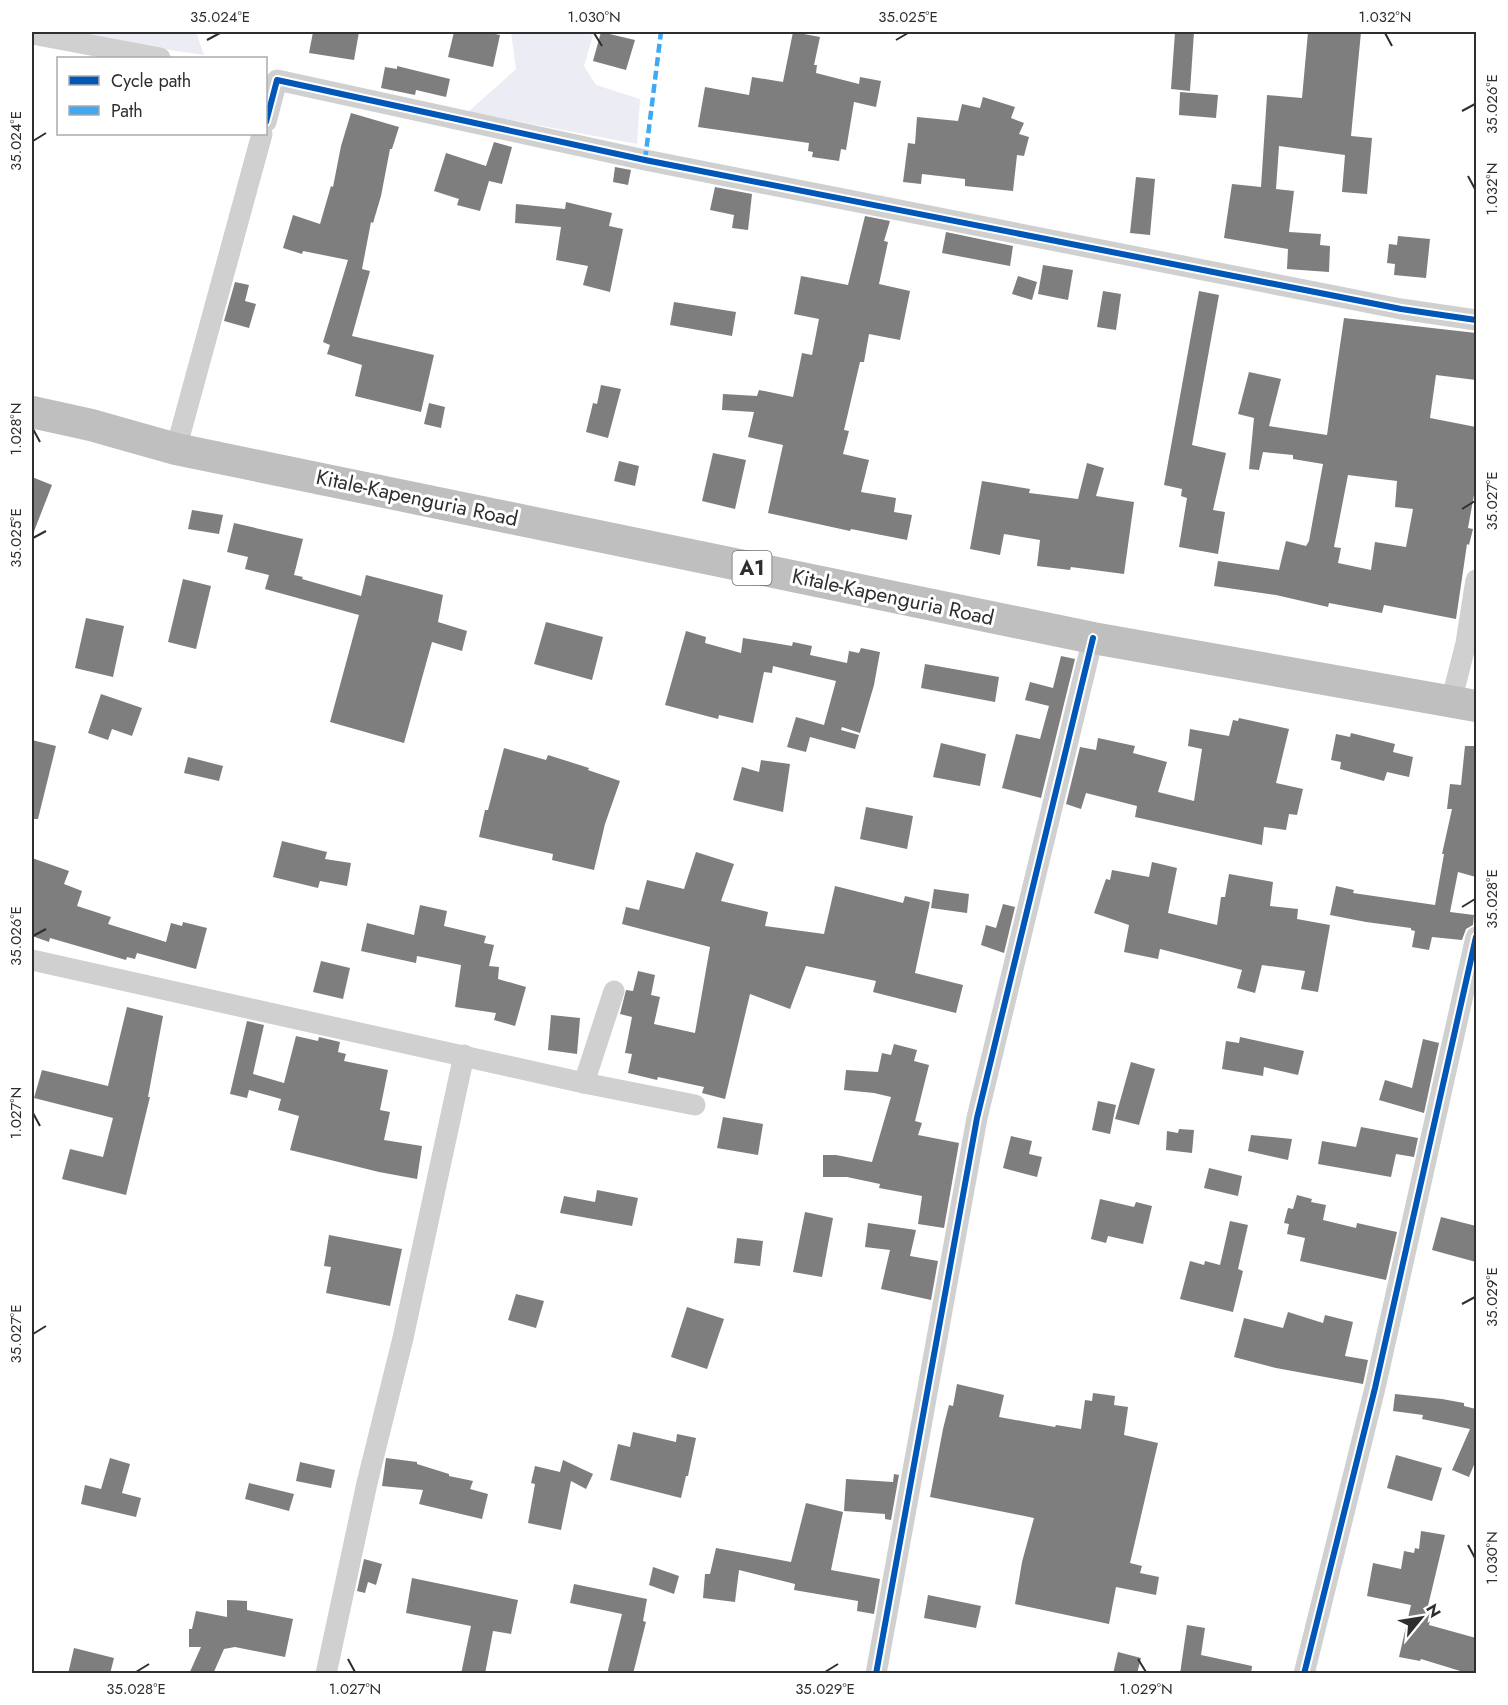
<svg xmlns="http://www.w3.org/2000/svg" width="1508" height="1705" viewBox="0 0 1508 1705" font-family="Jost,sans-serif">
  <rect width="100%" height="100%" fill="#fff"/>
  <g fill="#ececf4">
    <path d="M75,32H196L204,55L122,43Z"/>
    <path d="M511,32H594L584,66L596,85L640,99L637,144L468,112L516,69Z"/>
  </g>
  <g fill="#7e7e7e" fill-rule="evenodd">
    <path d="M313,32H359L354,60L309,53Z"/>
    <path d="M454,32H485L500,35L493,67L448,57Z"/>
    <path d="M601,32L635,40L626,70L593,61Z"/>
    <path d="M793,32L820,37L814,65H817L816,73L859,84L860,77L881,81L876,107L854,102L846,150L841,149L839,161L812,157L813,152L808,151L809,143L698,127L705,87L749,95L752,77L783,82Z"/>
    <path d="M1175,32H1194L1190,91L1171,89Z"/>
    <path d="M1308,32H1361L1351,136L1372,138L1367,194L1342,192L1345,155L1279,146L1276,189L1294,191L1289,232L1321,234L1320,245L1330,246L1329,272L1287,269L1288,249L1224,238L1232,184L1261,187L1267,95L1302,98Z"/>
    <path d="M397,66L450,79L446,97L416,90L415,95L381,88L385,67L397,69Z"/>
    <path d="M1180,92L1218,95L1216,118L1179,115Z"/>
    <path d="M983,97L1015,107L1011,118L1024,123L1019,134L1029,137L1024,156L1017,155L1013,191L965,186V179L922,174L921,184L903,182L908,143L915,144L917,117L958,121L962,104L980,108Z"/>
    <path d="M351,113L399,127L392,149H390L381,196L373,223L371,222L362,269L370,271L352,336L434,355L421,412L355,396L362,365L327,354L330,345L323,342L348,260L303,251L302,254L283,248L293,215L320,224L331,186L333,187L341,146Z"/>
    <path d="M494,142L512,147L502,184L489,181L480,211L457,205L459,199L434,191L446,153L486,166Z"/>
    <path d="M615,167L631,170L628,185L613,182Z"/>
    <path d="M1136,177L1155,179L1150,235L1130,233Z"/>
    <path d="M715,187L752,194L748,230L732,228L734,215L710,210Z"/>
    <path d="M566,202L612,213L609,226L623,229L610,292L583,285L588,266L556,260L561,227L515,223L516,204L565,209Z"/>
    <path d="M865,216L890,221L884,241L888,242L879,284L910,291L900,340L869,334L864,362H860L844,430L849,431L843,454L869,460L861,492L896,498L894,512L912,515L907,540L851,529L850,531L768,513L783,445L748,437L754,412L722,410L723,394L757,396L759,390L793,397L802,353L812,355L819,319L794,314L801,276L848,285Z"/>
    <path d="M946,232L1013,246L1010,266L942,253Z"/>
    <path d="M1398,236L1430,239L1426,278L1394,275L1395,264L1387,263L1389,244L1397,245Z"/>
    <path d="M1043,265L1073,270L1068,300L1038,294Z"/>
    <path d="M1018,276L1037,282L1032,300L1012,294Z"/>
    <path d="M235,282L249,285L245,301L256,304L249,328L224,321Z"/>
    <path d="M1103,291L1121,294L1116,330L1097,327Z"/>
    <path d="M1199,291L1219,295L1192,445L1226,453L1213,510L1225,512L1218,554L1179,547L1187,498L1181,496L1182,489L1164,485Z"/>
    <path d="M674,302L736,312L732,336L670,325Z"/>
    <path d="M1344,318L1476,333V380L1436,375L1430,418L1476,427V484L1468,528L1473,529L1469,545L1467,544L1456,619L1384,605L1382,613L1329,603L1328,607L1276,595L1214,586L1218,561L1279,570L1286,541L1306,546L1309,541L1323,464L1293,459V455L1263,452L1259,470L1249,469L1254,418L1238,414L1249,372L1281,379L1269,426L1327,435ZM1348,475L1397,481L1395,507L1413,509L1406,547L1375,542L1371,570L1338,563L1341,548L1334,547Z"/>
    <path d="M601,385L621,389L608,438L586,432L593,403L597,404Z"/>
    <path d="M429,403L445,407L441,428L424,424Z"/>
    <path d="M713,453L746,460L735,509L702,501Z"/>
    <path d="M619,461L639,466L635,486L614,481Z"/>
    <path d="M1087,463L1104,468L1096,496L1134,502L1124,574L1071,567L1070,570L1037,566L1040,540L1004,534L1000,555L970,549L982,481L1030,489L1029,493L1078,499Z"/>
    <path d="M32,477L52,485L33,534H32Z"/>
    <path d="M192,510L223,515L219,534L188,529Z"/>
    <path d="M234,523L303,539L294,575L303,577L302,579L361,596L366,575L443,595L438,622L467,631L462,651L432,642L404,743L330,722L359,615L265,589L269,575L245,569L248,557L227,552Z"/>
    <path d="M183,579L211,586L196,649L168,642Z"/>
    <path d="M86,618L124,626L113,677L75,668Z"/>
    <path d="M546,622L603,637L592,680L534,664Z"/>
    <path d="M686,631L706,637L705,643L741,653L743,638L792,646L793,642L812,646L810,655L847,663L849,651L859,653L861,648L880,652L874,685L860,733L842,727L841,730L859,735L855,749L810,737L806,752L787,747L796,717L824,725L836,681L773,666L772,673L764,672L753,723L719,715L718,719L665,705Z"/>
    <path d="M1061,656L1075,659L1041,798L1002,788L1016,734L1040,739L1049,706L1025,700L1030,682L1053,688Z"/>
    <path d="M925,664L999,677L995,702L921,688Z"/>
    <path d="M101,694L142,708L132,736L112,729L108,740L88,733Z"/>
    <path d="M1239,718L1289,729L1276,783L1303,789L1297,815L1289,814L1286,830L1264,827L1262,845L1135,817L1137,806L1086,793L1081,809L1066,804L1080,747L1096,750L1098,738L1135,746L1133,753L1167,762L1158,792L1194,801L1202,749L1188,746L1190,729L1229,736L1233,720L1238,721Z"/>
    <path d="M1351,733L1395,744L1393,752L1413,757L1409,777L1387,772L1384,781L1340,769L1341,762L1331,760L1336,734L1350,737Z"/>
    <path d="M32,740L56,746L38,819H32Z"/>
    <path d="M941,743L986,754L980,786L933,777Z"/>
    <path d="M1465,746H1476V877L1458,872L1450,912L1474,915L1473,925L1466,929L1462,940L1432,937L1429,950L1412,947L1415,931L1411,930V928L1366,922L1330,915L1336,886L1354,890L1353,893L1435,905L1444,854H1442L1452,809H1447L1450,784L1461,785Z"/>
    <path d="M504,748L546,760L548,755L589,768L588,770L620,781L605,824L594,870L552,860L553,854L479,837L485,810H488Z"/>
    <path d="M188,757L223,766L219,781L184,773Z"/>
    <path d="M761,760L790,764L783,812L733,800L742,767L759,772Z"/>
    <path d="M866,807L913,816L907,849L860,839Z"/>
    <path d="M282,841L327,852L325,859L351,863L347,886L320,881L318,888L273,877Z"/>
    <path d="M696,852L734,864L721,901L768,912L765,926L824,934L835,886L903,903L905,896L930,902L915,973L963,985L956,1013L873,992L876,981L806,966L790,1009L750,994L725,1099L702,1093L704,1087L658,1077L657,1080L628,1073L632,1054L625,1053L632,1017L620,1014L626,990L633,991L638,971L655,975L651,995L660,997L654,1024L695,1033L710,947L622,924L626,907L639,910L647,880L684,889Z"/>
    <path d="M32,858L69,871L64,884L82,891L77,906L111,917L108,924L166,942L171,923L182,926L183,922L207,928L196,969L137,953L135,959L127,957L126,960L50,938L49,942L32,936Z"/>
    <path d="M1152,862L1177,868L1168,913L1217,925L1221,897H1225L1229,874L1273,882L1270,906L1298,909L1297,919L1330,925L1318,992L1301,989L1305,971L1262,965L1255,993L1237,988L1242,970L1160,949L1158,959L1124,952L1129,925L1094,913L1106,879L1110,880L1112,870L1149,877Z"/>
    <path d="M934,889L969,894L967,913L931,908Z"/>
    <path d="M1003,904L1015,907L1004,953L981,945L986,925L996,928Z"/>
    <path d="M420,905L447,911L444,926L486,936L484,943L494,945L489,966L499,967L498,979L526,987L515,1026L494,1020L496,1013L455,1007L461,965L417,956L416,963L361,951L367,923L414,935Z"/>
    <path d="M321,961L350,968L343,999L313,992Z"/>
    <path d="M127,1007L163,1016L148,1097H150L126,1195L62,1179L70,1149L103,1157L113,1118L34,1098L42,1070L108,1086Z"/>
    <path d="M551,1015L580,1018L577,1054L548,1050Z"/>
    <path d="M247,1021L264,1025L253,1074L284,1083L296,1036L318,1041L319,1037L340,1042L338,1052L346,1054L344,1061L388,1070L380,1110L390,1112L384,1140L422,1146L417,1179L379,1172L290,1150L299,1116L278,1110L281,1099L249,1090L247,1098L230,1094Z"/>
    <path d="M1240,1037L1304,1051L1298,1075L1264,1067L1263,1076L1222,1069L1226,1041L1239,1043Z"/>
    <path d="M1423,1039L1439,1043L1424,1113L1379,1100L1385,1080L1412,1088Z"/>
    <path d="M894,1044L917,1050L914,1061L929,1065L915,1121L922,1123L918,1135L959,1143L944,1228L918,1224L922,1196L879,1188L880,1184L847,1177H823V1155H836L872,1162L891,1097L874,1093L844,1090L846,1070L878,1072L882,1053L891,1055Z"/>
    <path d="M1131,1062L1155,1069L1139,1125L1115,1119Z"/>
    <path d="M1098,1101L1116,1105L1110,1134L1092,1130Z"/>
    <path d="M723,1117L763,1124L758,1155L717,1148Z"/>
    <path d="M1361,1127L1418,1138L1414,1157L1396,1154L1391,1177L1318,1164L1322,1141L1356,1147Z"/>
    <path d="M1179,1129L1194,1130L1192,1153L1166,1150L1167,1131L1178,1133Z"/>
    <path d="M1251,1135L1292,1139L1288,1160L1248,1151Z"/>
    <path d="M1011,1136L1032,1141L1029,1154L1042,1157L1037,1177L1003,1168Z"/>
    <path d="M1209,1168L1242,1176L1238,1196L1204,1188Z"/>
    <path d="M597,1190L638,1198L632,1226L560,1213L564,1196L595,1202Z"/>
    <path d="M1297,1195L1312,1199L1311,1202L1326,1205L1323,1220L1356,1228L1357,1223L1397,1232L1386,1280L1300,1261L1305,1238L1287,1234L1289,1224L1284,1223L1288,1208L1293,1209Z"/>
    <path d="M1100,1199L1134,1207L1136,1202L1152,1206L1143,1244L1108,1236L1106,1243L1091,1239Z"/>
    <path d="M805,1212L833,1218L822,1277L793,1272Z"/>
    <path d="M1441,1217L1476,1226V1262L1432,1250Z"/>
    <path d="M1230,1221L1248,1225L1238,1269L1243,1271L1233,1312L1180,1299L1190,1261L1204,1265L1205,1261L1220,1265Z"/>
    <path d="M868,1223L916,1230L910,1256L938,1261L931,1300L881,1289L890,1250L865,1247Z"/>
    <path d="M329,1235L402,1249L390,1306L326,1293L331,1267L324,1266Z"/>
    <path d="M737,1238L763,1241L760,1266L734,1263Z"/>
    <path d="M516,1294L544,1301L536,1328L508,1320Z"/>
    <path d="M687,1307L724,1319L707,1369L671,1357Z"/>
    <path d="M1288,1312L1323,1323L1325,1315L1353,1322L1345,1356L1368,1360L1363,1384L1276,1368L1234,1357L1244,1318L1283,1328Z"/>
    <path d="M957,1384L1004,1395L999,1417L1055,1427L1056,1425L1081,1429L1085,1400L1092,1401L1093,1393L1115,1396L1114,1405L1128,1407L1124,1435L1158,1443L1130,1563L1142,1566L1140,1573L1159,1577L1156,1595L1116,1587L1109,1624L1015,1604L1022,1562L1034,1518L930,1497L943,1429L949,1405L953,1406Z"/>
    <path d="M1395,1394L1442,1399L1464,1403V1406L1476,1409V1460L1469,1477L1452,1470L1470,1429L1422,1419L1423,1415L1393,1411Z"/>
    <path d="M633,1432L676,1442L677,1434L696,1438L688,1476H686L681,1498L610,1480L618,1444L630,1447Z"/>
    <path d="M1396,1455L1442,1468L1432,1501L1387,1488Z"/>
    <path d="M110,1458L130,1464L122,1493L141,1498L136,1517L81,1504L85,1485L101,1489Z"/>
    <path d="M386,1458L417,1462V1464L449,1474V1476L473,1481L470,1489L488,1494L482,1519L419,1504L423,1490L382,1486Z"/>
    <path d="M563,1460L593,1474L586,1489L571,1481L561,1530L528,1523L535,1484L531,1483L535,1466L560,1472Z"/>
    <path d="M300,1462L335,1470L331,1488L296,1481Z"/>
    <path d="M894,1474L899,1475L891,1520L885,1519V1514L844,1511L846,1479L893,1482Z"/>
    <path d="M249,1483L294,1494L289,1511L245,1499Z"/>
    <path d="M806,1503L843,1512L831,1570L880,1579L874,1614L857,1611L858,1601L794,1590L795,1584L739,1570L735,1602L703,1598L705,1574H710L716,1548L791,1562Z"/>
    <path d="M1421,1531L1445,1535L1427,1610L1432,1611L1429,1625L1476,1638V1674H1470L1421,1659L1420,1661L1399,1657L1411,1605L1367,1596L1373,1563L1401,1569L1404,1551L1414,1553L1415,1548L1419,1549Z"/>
    <path d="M364,1559L382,1564L376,1585L368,1582L365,1593L357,1591Z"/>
    <path d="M653,1567L679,1576L674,1594L649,1585Z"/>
    <path d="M412,1578L518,1600L511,1634L493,1631L485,1674H461L471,1626L406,1613Z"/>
    <path d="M574,1584L647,1599L643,1621L646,1622L633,1674H607L622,1614L570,1603Z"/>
    <path d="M928,1595L981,1606L976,1628L924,1618Z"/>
    <path d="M227,1600L247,1601V1610L293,1619L285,1657L235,1647L224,1649L213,1674H189L201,1647H189V1629H192L196,1611L227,1617Z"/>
    <path d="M1187,1625L1205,1628L1201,1655L1252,1666L1251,1674H1180Z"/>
    <path d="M74,1648L114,1658L110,1674H68Z"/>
    <path d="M1118,1652L1141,1658L1137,1674H1113Z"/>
  </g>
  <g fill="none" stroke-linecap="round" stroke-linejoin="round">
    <g stroke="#d0d0d0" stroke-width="21">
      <path d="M32,34L160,58"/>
      <path d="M266,122L277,80L645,160L1401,309L1476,320"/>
      <path d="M176,449L262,134"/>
      <path d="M1451,702L1466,643L1476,580"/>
      <path d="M32,960L584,1083L695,1105"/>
      <path d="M584,1083L614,991"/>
      <path d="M326,1674L367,1483L403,1338L464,1055"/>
      <path d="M876,1674L977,1118L1093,638"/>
      <path d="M1304,1674L1375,1388L1476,937"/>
    </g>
    <path stroke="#bfbfbf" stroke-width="32" d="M32,412L91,425L176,449L1093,638L1476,706"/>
    <path stroke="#3fa9f5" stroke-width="4.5" stroke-dasharray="9 4.5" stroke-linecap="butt" d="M645,160L661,32"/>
    <g stroke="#fff" stroke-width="10">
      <g id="cycleway">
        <path d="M266,122L277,80L645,160L1401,309L1476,320"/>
        <path d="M876,1674L977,1118L1093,638"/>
        <path d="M1304,1674L1375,1388L1476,937"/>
      </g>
    </g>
    <use href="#cycleway" stroke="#0057b8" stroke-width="6"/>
  </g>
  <path fill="none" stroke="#2e2e2e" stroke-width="2" d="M594,33L602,46M1385,33L1392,46M207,40L220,33M896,40L908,33M1462,111L1475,104M33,141L46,133M1468,176L1475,189M33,429L40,442M1462,509L1475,501M33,538L46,531M1462,907L1475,899M33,936L46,929M33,1113L40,1126M1462,1304L1475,1297M33,1334L46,1326M1468,1545L1475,1558M348,1659L355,1672M1138,1659L1146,1672M136,1672L149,1664M825,1672L838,1664"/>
  <g text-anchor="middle" stroke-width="6" stroke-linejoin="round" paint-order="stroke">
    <rect fill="#fff" stroke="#6d6d6d" stroke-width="1.5" x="732.5" y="551" width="39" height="34" rx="4.5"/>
    <g font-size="20" font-weight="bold" fill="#2e2e2e">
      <text x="752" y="575">A1</text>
    </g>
    <g font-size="21" fill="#2e2e2e" stroke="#fff">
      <text transform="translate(417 498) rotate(12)" y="7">Kitale-Kapenguria Road</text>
      <text transform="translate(893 597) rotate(12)" y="7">Kitale-Kapenguria Road</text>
    </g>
  </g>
  <rect width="1508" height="1705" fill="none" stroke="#ffffff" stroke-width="66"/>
  <rect x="57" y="57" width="210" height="78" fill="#ffffff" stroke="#ababab" stroke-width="1.5"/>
  <rect x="69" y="76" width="30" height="9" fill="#0057b8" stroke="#ababab" stroke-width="1.5"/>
  <text x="111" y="87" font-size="18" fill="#2e2e2e">Cycle path</text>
  <rect x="69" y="106" width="30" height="9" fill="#3fa9f5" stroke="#ababab" stroke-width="1.5"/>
  <text x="111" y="117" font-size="18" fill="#2e2e2e">Path</text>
  <g transform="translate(1421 1618) rotate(60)" stroke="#ffffff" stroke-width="4.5" paint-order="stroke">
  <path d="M0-4.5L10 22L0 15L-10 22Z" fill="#2e2e2e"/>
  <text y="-9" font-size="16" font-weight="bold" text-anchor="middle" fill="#2e2e2e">N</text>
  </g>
  <rect x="33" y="33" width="1442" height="1639" fill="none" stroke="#2e2e2e" stroke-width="2"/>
  <g font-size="15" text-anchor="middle" fill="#2e2e2e">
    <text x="220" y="22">35.024°E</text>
    <text x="594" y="22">1.030°N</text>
    <text x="908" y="22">35.025°E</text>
    <text x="1385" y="22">1.032°N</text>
    <text transform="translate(1492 104) rotate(-90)" y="5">35.026°E</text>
    <text transform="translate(16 141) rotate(-90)" y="5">35.024°E</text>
    <text transform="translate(1492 189) rotate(-90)" y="5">1.032°N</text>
    <text transform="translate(16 429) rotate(-90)" y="5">1.028°N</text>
    <text transform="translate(1492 501) rotate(-90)" y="5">35.027°E</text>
    <text transform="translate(16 538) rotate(-90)" y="5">35.025°E</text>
    <text transform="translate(1492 899) rotate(-90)" y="5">35.028°E</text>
    <text transform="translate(16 936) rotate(-90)" y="5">35.026°E</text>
    <text transform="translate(16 1113) rotate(-90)" y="5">1.027°N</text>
    <text transform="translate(1492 1297) rotate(-90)" y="5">35.029°E</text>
    <text transform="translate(16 1334) rotate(-90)" y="5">35.027°E</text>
    <text transform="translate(1492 1558) rotate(-90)" y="5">1.030°N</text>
    <text x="136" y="1694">35.028°E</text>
    <text x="355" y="1694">1.027°N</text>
    <text x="825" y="1694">35.029°E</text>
    <text x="1146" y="1694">1.029°N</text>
  </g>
</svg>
